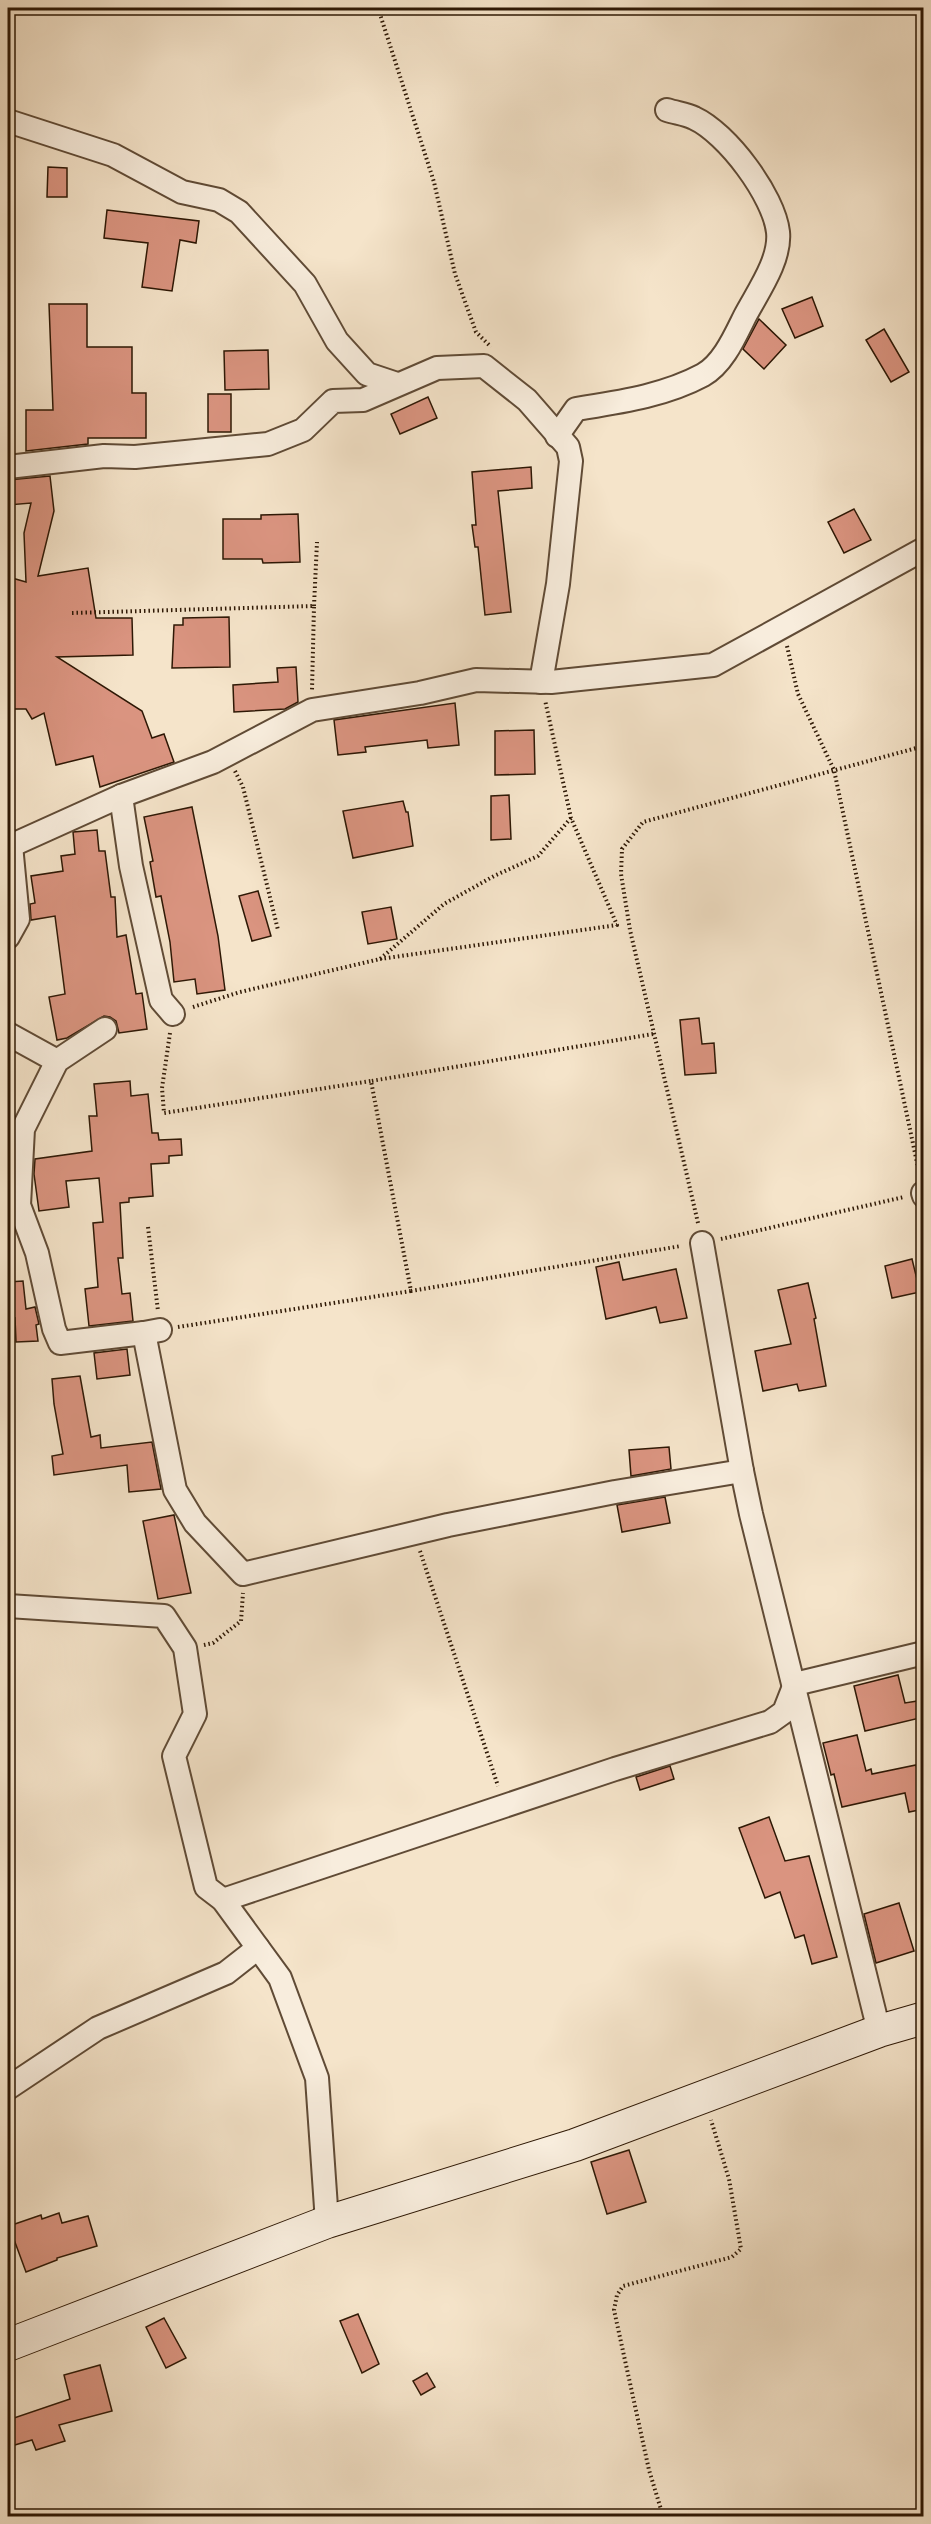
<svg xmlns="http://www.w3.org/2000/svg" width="931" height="2524" viewBox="0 0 931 2524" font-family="Alegreya,serif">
  <rect width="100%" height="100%" fill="#f5e4ca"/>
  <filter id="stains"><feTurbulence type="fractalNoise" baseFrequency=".00333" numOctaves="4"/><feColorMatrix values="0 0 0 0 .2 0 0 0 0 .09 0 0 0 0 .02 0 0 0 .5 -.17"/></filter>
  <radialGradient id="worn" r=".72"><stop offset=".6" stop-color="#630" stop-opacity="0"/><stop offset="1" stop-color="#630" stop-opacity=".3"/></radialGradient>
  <g fill="#da9480" stroke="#2e1805" stroke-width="1.5">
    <path d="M48,167L67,168V197H47Z"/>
    <path d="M107,210L199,221L196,243L180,240L172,291L142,287L148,243L104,238Z"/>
    <path d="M812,297L823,326L795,338L782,309Z"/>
    <path d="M49,304H87V347H132V393H146V438H88V444L26,451V410H53Z"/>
    <path d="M759,319L786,345L764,369L743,349Z"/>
    <path d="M884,329L909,372L891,382L866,340Z"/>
    <path d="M268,350L269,389L225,390L224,351Z"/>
    <rect x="208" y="394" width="23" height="38"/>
    <path d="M428,397L437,418L400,434L391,414Z"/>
    <path d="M531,467L532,488L498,491L511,612L485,615L478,547H475L472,525H476L472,472Z"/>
    <path d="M50,476L54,511L38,576L88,568L96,618H132L133,655L57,657L142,711L152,738L164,734L174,762L100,787L93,756L56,765L44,713L32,719L26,709H8V690L14,689L8,650V592L12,578L26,582L24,533L31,503L8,505V480Z"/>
    <path d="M854,509L871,540L844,553L828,522Z"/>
    <path d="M298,514L300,562L263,563L262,559H223V519H261V515Z"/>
    <path d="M229,617L230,667L172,668L174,625H183V618Z"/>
    <path d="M296,667L298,702L285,709L234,712L233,685L278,682L277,668Z"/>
    <path d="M455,703L459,745L428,748L427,740L365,747L366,752L338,755L334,720Z"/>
    <path d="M534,730L535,774L495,775V731Z"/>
    <path d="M509,795L511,839L491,840V796Z"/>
    <path d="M403,801L406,812H408L413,846L353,858L343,811Z"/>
    <path d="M192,807L218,936L225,990L197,994L195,979L174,982L170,942L161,896L156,897L150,862L153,861L144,817Z"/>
    <path d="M97,830L99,851H105L111,897H115L117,937L126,935L136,994L142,993L147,1029L119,1033L116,1021L110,1017L104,1016L67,1038L57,1040L49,997L65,994L55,916L31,920L30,904L35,903L31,876L63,871L61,856L75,854L73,832Z"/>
    <path d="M258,891L271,936L252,941L239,896Z"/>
    <path d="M391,907L397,939L368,944L362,912Z"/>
    <path d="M699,1018L702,1044L714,1043L716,1073L685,1075L680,1020Z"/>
    <path d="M130,1081L131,1096L148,1094L152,1133H158L159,1140L181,1139L182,1155L169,1156V1163L151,1164L153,1196L129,1198V1202L120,1203L123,1258H118L122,1294L130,1293L133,1321L89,1326L85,1289L98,1287L93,1223L103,1222L99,1178L66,1181L69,1207L39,1211L34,1174L35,1159L92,1151L89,1116H97L94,1084Z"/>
    <path d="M912,1259L920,1292L892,1298L885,1266Z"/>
    <path d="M619,1262L623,1280L676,1269L687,1318L660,1323L656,1307L606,1319L596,1267Z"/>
    <path d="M23,1281L26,1309L35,1307L39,1324L36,1325L38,1341L16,1342L15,1318L11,1319L8,1282Z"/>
    <path d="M808,1283L816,1318L814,1319L826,1386L799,1391L797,1384L763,1391L755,1351L791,1344L778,1290Z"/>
    <path d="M127,1349L130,1375L97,1379L94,1353Z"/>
    <path d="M80,1376L91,1437L100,1435L101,1448L152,1442L161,1489L129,1492L127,1465L54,1475L52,1456L63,1454L54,1404L52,1379Z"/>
    <path d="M669,1447L671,1469L631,1476L629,1450Z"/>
    <path d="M665,1497L670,1523L622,1532L617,1505Z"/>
    <path d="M174,1515L191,1593L158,1599L143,1521Z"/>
    <path d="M898,1675L905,1703L924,1700V1717L865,1731L854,1686Z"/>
    <path d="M857,1735L866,1771L871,1769L872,1774L916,1765L919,1777L924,1776V1809L909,1812L905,1793L842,1807L834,1774L831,1775L823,1743Z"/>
    <path d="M670,1766L674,1779L640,1790L636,1777Z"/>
    <path d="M769,1817L785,1861L809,1856L837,1957L812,1964L804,1935L795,1938L780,1892L765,1898L739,1828Z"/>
    <path d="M899,1903L914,1951L876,1963L864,1914Z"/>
    <path d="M629,2150L646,2202L607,2214L591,2162Z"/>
    <path d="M59,2213L62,2223L88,2216L97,2246L57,2258V2260L26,2272L9,2226L41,2215L42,2219Z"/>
    <path d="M358,2314L379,2364L362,2373L340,2321Z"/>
    <path d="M164,2318L186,2358L166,2368L146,2327Z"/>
    <path d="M100,2365L112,2411L59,2425L65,2441L36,2450L32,2440L8,2447V2420L70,2399L64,2375Z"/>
    <path d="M427,2373L435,2387L421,2395L413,2381Z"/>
  </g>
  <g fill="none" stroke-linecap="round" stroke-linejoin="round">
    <g stroke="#604b36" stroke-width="26">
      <g id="street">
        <path d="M8,121L113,155L182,192L219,200L239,212L305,284L337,341L367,374L397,384"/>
        <path d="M557,436L576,409C619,402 664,396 703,375C723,364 735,336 745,316C757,293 781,260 778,232C774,196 727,133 694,118C686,114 676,113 667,110"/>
        <path d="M8,467L104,456L135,457L268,444L303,430L333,401L363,400L437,368L484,366L527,400L568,447L571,461L558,584L541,682"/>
        <path d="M121,796L131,866L161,1000L173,1014"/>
        <path d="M8,847L121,796L213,762L312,710L420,693L476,680L551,682L713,665L924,549"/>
        <path d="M8,937L18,919L11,845"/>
        <path d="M105,1029L57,1061L23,1129L19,1205L37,1253L54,1329L60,1343L144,1333"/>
        <path d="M8,1034L57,1061"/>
        <path d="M923,1193L924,1196"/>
        <path d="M702,1243L742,1471L751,1514L879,2031"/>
        <path d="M160,1330L144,1333L175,1490L195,1523L243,1574L448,1525L615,1492L742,1471"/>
        <path d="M8,1606L164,1616L185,1648L195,1714L174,1756L206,1887L223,1900L280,1978L317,2078L327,2222"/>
        <path d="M223,1900L615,1769L770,1722L784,1712L795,1684L924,1653"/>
        <path d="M8,2088L98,2028L226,1973L258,1948"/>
      </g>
    </g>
    <g stroke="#2e1805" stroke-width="34">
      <path id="secondary" d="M8,2345L327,2222L575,2145L879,2031L924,2018"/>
    </g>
    <g stroke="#2e1805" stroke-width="4" stroke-dasharray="1.5 3" stroke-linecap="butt">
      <path d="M378,8L434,182L455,274L476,332L491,347"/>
      <path d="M314,606L317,542"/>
      <path d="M72,613L314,606L312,690"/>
      <path d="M787,646L798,694L834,770L919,1172"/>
      <path d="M235,771L243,787L278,930"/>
      <path d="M380,959L617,925L571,818L545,700"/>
      <path d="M193,1007L240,992L380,959L444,904L494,876L538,856L571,818"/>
      <path d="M170,1033L162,1088L164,1113L371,1081"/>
      <path d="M653,1034L371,1081L411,1291L681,1246"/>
      <path d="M698,1223L630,930L621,874L622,849L643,822L924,746"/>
      <path d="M148,1227L158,1311"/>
      <path d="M721,1239L904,1197"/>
      <path d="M178,1327L411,1291"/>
      <path d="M420,1551L498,1786"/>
      <path d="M204,1645L213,1643L241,1621L243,1593"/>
      <path d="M663,2516L649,2470L614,2310L617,2295L623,2286L732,2257L741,2249L729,2179L711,2120"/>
    </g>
    <use href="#street" stroke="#f8eddd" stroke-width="22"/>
    <use href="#secondary" stroke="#f8eddd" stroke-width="32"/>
  </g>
  <rect width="931" height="2524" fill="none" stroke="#f5e4ca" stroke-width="30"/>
  <rect x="9" y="9" width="913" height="2506" fill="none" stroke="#2e1805" stroke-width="3"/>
  <rect x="15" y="15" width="901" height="2494" fill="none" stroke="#2e1805" stroke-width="1.5"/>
  <rect width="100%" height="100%" filter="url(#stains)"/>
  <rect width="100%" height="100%" fill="url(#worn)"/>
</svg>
